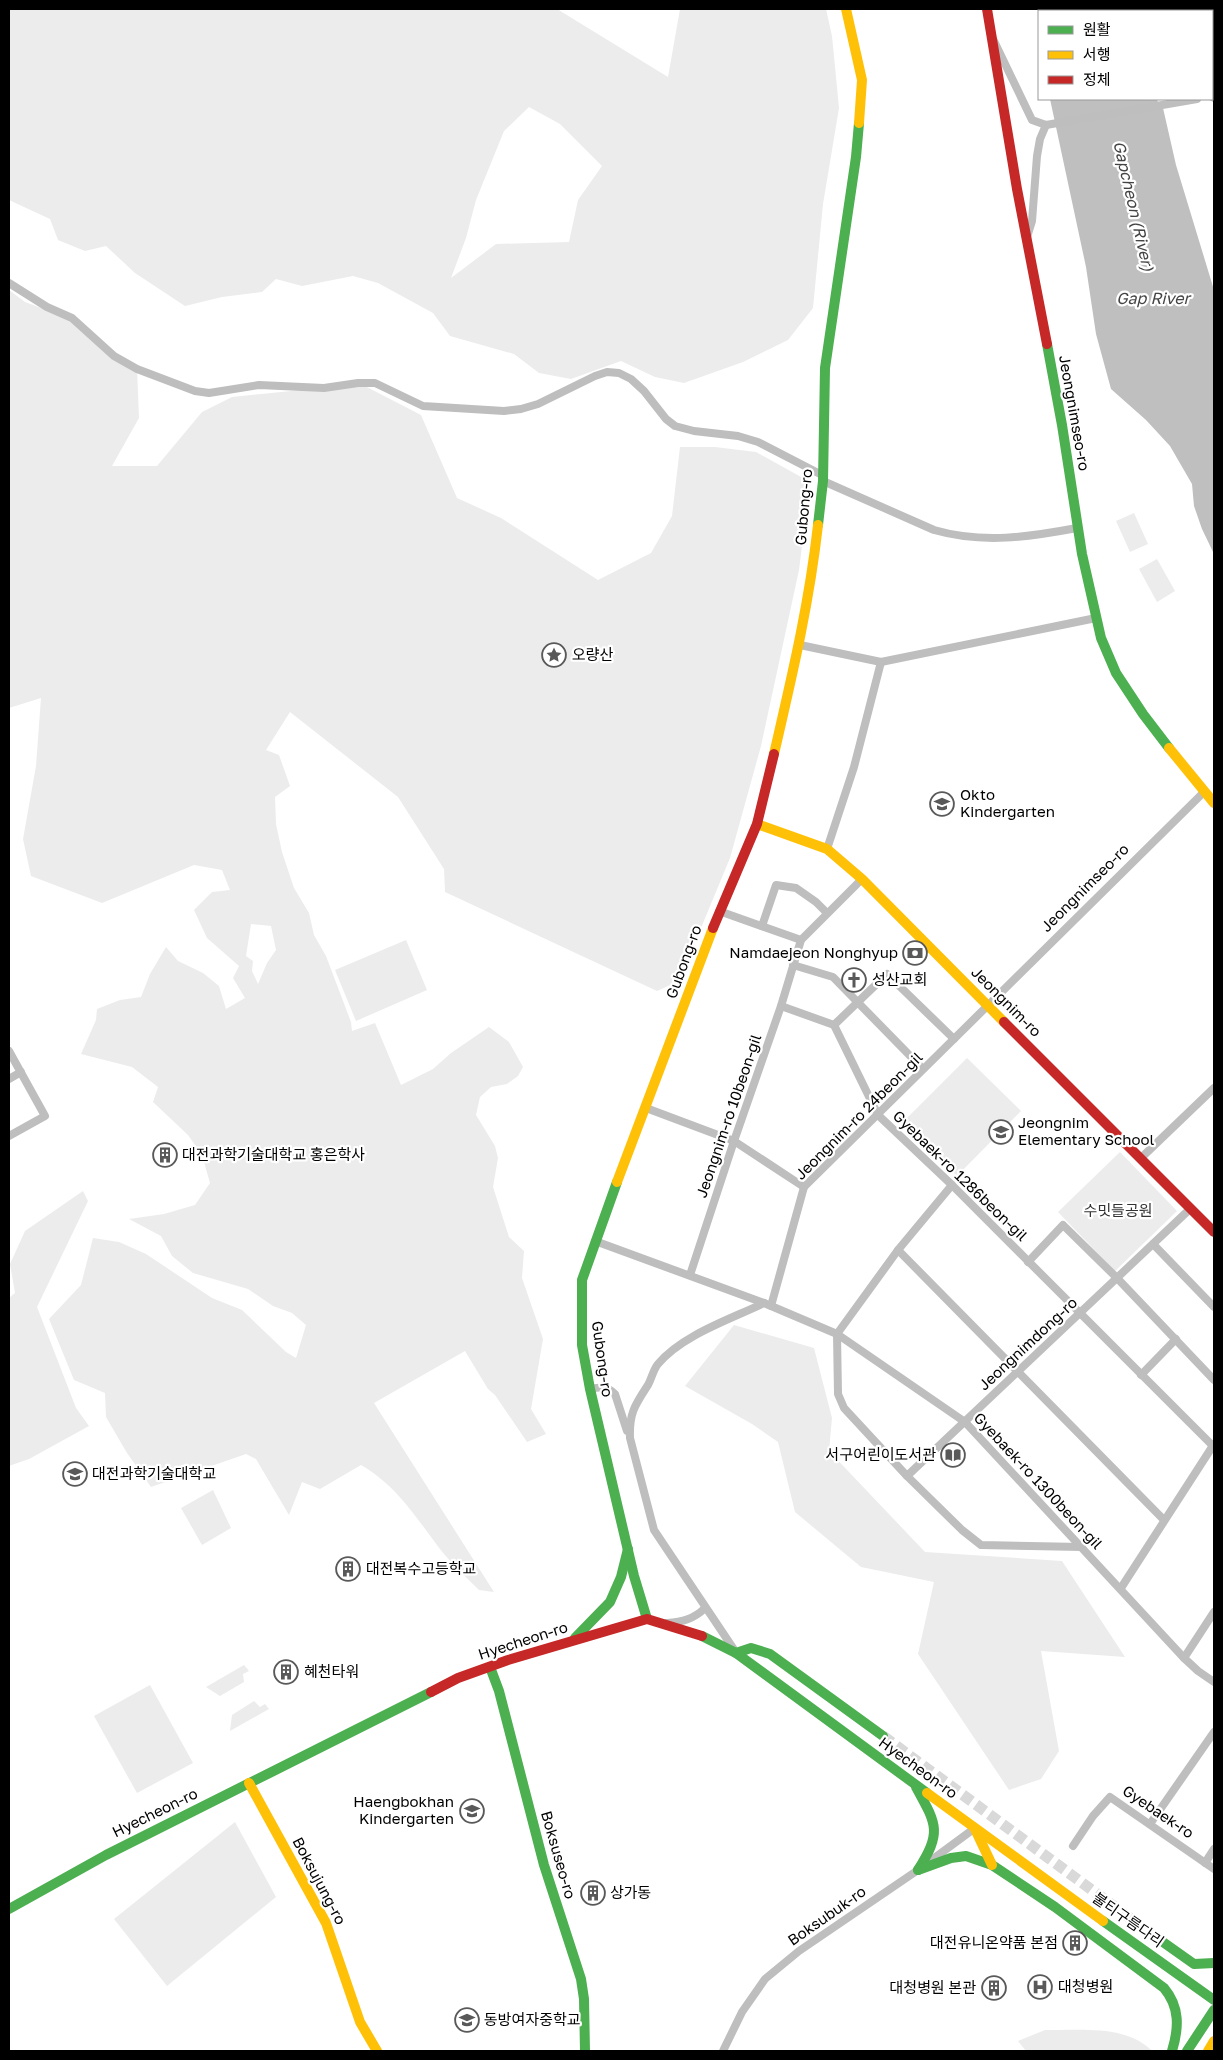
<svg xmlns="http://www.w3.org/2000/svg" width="1223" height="2060" viewBox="0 0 1223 2060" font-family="'Golos Text','Noto Sans KR',sans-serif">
  <rect width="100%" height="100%" fill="#fff"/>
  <g fill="#ececec" fill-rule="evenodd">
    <path d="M9,9H557L668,77L680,9H826L832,36L839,108L823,204L813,308L788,340L743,362L684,383L655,377L621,361L571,379L539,373L514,354L450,336L433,313L378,283L353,276L302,286L276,279L262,292L222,297L185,306L135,273L106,246L85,251L58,240L50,219L9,200ZM529,107L560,124L602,166L578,200L569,242L496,244L451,278L466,238L476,200L504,131Z"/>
    <path d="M9,290L25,302L65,317L137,368L139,418L112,466H157L202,412L232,397L361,384L421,415L457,498L501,518L598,580L651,553L672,516L680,447H715L756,452L810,482L799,570L761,746L730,858L679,981L657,991L445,892L444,869L398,797L290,712L266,750L279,755L290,786L275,797L276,824L282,852L294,888L309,913L314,935L326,956L351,1022L352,1031L375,1023L401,1085L433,1069L451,1053L489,1027L509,1042L523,1067L518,1076L507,1084L491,1087L480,1097L476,1115L495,1146L498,1158L493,1187L509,1237L524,1251L522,1278L543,1339L531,1409L546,1434L527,1442L495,1395L488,1389L465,1351L374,1403L494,1592L479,1590C467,1578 455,1567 444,1554C417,1520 399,1487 361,1465L320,1489L302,1482L289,1515L256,1459L246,1454L151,1487L127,1453L106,1417L105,1393L74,1380L49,1319L81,1285L93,1238L119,1242L146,1254L212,1298L242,1310L286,1352L296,1358L306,1325L292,1313L273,1306L248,1289L193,1273L172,1256L161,1236L129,1219L164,1214L195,1205L210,1183L202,1155L188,1135L153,1102L158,1087L132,1067L81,1054L96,1020L97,1009L120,1000L141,997L150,974L166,947L178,961L203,973L219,986L226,1009L245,998L233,978L239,966L207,938L194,910L212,892L230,890L222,870L194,865L102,903L31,876L23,839L36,766L41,698L9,708ZM251,924L271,926L276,950L267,963L258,984L252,971L253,961L246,956Z"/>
    <path d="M1134,513L1148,544L1130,552L1116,521Z"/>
    <path d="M1157,559L1175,591L1157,602L1139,569Z"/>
    <path d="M406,940L427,990L356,1021L335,970Z"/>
    <path d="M967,1058L1021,1111L957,1176L903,1122Z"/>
    <path d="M1120,1152L1177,1211L1115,1271L1058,1212Z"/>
    <path d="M83,1191L88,1201L37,1307L76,1408L89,1426L29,1459L9,1466V1298L15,1293L10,1264L25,1231Z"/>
    <path d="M734,1325L814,1348L832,1418L829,1451L925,1552L1062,1561L1125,1657L1041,1651L1059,1751L1041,1779L1009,1790L918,1654L934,1582L861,1567L795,1512L778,1442L752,1424L685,1386Z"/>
    <path d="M213,1490L231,1528L202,1545L181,1508Z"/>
    <path d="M244,1665L249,1671L243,1674L244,1682L220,1696L206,1687Z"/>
    <path d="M150,1685L193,1763L137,1793L94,1716Z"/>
    <path d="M254,1701L260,1707L265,1704L269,1709L230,1731L232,1715Z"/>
    <path d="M235,1822L276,1897L167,1986L114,1919Z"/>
    <path d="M1045,2030C1079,2031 1126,2024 1152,2051H1026L1018,2041Z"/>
  </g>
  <path fill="#bfbfbf" d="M1050,99H1156L1163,108L1176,165L1214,290V554L1202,529L1194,506L1192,484L1170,446L1146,420L1111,389L1096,334L1086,267Z"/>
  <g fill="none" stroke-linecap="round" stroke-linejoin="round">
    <path stroke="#d9d9d9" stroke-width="11" stroke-dasharray="11 5.5" stroke-linecap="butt" d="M883,1736L1153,1935"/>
    <g stroke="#bebebe" stroke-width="8">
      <path d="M994,41L1032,120L1046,125L1197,99"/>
      <path d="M1212,97L1214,98"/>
      <path d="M1027,237L1032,221L1037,156L1040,139L1046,125"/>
      <path d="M9,283L47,307L72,318L114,356L137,369L195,391L209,393L259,385L324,388L358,383H375L423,406L504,411L521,409L538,404L595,376L607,372L619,373L631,379L644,391L666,419L675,426L694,431L738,436L758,442L822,475"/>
      <path d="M823,481L934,530C983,544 1029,537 1077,528"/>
      <path d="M800,645L881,662L1096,618"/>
      <path d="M827,849L854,767L881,662"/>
      <path d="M719,911L801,940"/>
      <path d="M762,926L776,885L796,888L816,902L827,913"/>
      <path d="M793,965L833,977L923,1069"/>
      <path d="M781,1006L834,1025L878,1115L952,1185L1214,1447"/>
      <path d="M834,1025L887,974L954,1039"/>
      <path d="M9,1051L45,1116L9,1136"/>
      <path d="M9,1079L21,1072"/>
      <path d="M646,1108L734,1141L804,1187"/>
      <path d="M1141,1158L1214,1088"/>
      <path d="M952,1185L898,1250L837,1334L838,1394L844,1408L907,1476L962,1530L981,1545L1082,1547"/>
      <path d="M595,1241L764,1303L837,1334L965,1422L1184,1658L1198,1671L1214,1682"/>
      <path d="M1153,1244L1214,1307"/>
      <path d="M898,1250L1164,1520"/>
      <path d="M1028,1262L1063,1225L1117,1278L1214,1380"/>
      <path d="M690,1275L734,1141L781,1006L801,940L862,879"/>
      <path d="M771,1306L804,1187L1204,792"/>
      <path d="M1141,1375L1176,1339"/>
      <path d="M590,1389C600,1387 607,1386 615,1394L627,1431"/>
      <path d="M907,1476L1191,1208"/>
      <path d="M1121,1588L1214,1444"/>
      <path d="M667,1623C682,1622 694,1619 705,1608"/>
      <path d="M735,1651L654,1530L630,1438C629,1413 635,1405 648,1385C652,1378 653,1370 658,1364C682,1335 731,1319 764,1303"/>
      <path d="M1184,1658L1214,1612"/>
      <path d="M1150,1824L1214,1732"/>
      <path d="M1073,1846L1093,1816L1110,1797L1214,1869"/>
      <path d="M1205,1863L1214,1849"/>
      <path d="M723,2051L742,2012L765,1979L799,1951L918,1870L975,1828"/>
    </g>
    <g stroke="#4caf50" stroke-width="10">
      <path d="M1047,344L1062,425L1082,554L1101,638L1116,673L1143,714L1169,748"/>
      <path d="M818,525L823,481L825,368L856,157L859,123"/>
      <path d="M617,1182L582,1280V1345L590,1389L634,1576L647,1619"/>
      <path d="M702,1636L736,1653L927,1793"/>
      <path d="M575,1638L610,1602L621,1577L628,1549"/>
      <path d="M736,1653L751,1648L770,1654L883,1736"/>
      <path d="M490,1667L499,1691L544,1865L581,1979L584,1999L585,2051"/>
      <path d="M916,1787C937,1825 942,1832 918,1870"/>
      <path d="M918,1870L951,1858L966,1856L992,1865L1055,1907L1164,1988C1180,2007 1179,2028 1172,2051"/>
      <path d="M9,1909L106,1855L431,1692"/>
      <path d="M1103,1921L1214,2000"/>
      <path d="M1153,1935L1194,1964L1214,1963"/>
      <path d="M1187,2051L1214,2010"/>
    </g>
    <g stroke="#ffc107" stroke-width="10">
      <path d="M846,9L862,80L859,123"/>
      <path d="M1169,748L1214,803"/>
      <path d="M774,754C792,676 809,605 818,525"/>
      <path d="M757,824L827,849L862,879L1004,1022"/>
      <path d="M617,1182L713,928"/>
      <path d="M249,1783L326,1923L360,2022L377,2051"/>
      <path d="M927,1793L1103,1921"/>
      <path d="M975,1829L992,1865"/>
      <path d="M1208,2051L1214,2041"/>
    </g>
    <g stroke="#c62828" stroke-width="10">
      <path d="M987,9L1017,189L1047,344"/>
      <path d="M713,928L757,824L774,754"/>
      <path d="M1004,1022L1214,1232"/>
      <path d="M431,1692L458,1678L508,1660L647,1619L702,1636"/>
    </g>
  </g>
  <defs>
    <g id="sight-ring" transform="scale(1.25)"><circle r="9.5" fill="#fff" stroke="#595959" stroke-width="1.5"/><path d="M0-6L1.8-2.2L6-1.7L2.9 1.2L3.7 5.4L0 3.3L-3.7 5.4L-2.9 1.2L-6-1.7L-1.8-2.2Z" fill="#595959"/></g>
    <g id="school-ring" transform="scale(1.25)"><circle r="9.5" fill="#fff" stroke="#595959" stroke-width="1.5"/><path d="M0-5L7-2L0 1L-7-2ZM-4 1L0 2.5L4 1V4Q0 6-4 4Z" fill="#595959"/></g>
    <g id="bank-ring" transform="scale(1.25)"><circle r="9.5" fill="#fff" stroke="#595959" stroke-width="1.5"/><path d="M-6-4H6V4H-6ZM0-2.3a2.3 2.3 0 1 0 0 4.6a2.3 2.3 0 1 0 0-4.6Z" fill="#595959"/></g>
    <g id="church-ring" transform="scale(1.25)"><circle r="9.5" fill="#fff" stroke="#595959" stroke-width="1.5"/><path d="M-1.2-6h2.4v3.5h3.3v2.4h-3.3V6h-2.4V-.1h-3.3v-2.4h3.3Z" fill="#595959"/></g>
    <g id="building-ring" transform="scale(1.25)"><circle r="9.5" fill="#fff" stroke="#595959" stroke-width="1.5"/><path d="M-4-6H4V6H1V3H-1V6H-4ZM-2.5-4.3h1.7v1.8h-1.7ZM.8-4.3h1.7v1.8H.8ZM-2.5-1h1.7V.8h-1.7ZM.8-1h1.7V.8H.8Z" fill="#595959"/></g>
    <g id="library-ring" transform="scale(1.25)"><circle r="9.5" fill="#fff" stroke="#595959" stroke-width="1.5"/><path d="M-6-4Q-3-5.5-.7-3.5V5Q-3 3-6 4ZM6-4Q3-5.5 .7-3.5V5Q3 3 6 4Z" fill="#595959"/></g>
    <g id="university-ring" transform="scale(1.25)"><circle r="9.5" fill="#fff" stroke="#595959" stroke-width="1.5"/><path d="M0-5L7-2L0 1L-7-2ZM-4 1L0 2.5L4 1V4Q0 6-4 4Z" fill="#595959"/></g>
    <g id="hospital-ring" transform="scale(1.25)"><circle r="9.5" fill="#fff" stroke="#595959" stroke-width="1.5"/><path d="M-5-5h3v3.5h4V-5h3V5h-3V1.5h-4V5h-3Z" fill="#595959"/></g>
  </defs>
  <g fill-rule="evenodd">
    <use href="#sight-ring" x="554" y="655"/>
    <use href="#school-ring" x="942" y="804"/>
    <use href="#bank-ring" x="915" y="953"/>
    <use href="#church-ring" x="854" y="980"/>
    <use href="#school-ring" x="1001" y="1132"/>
    <use href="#building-ring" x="165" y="1155"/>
    <use href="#library-ring" x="953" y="1455"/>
    <use href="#university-ring" x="75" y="1474"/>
    <use href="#building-ring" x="348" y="1569"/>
    <use href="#building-ring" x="286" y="1672"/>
    <use href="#school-ring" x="472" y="1811"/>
    <use href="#building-ring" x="593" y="1893"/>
    <use href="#building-ring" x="1075" y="1943"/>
    <use href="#hospital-ring" x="1040" y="1987"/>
    <use href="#building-ring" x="994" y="1988"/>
    <use href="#school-ring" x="467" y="2020"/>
  </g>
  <g text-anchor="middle" stroke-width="4.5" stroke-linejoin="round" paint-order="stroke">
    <g font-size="15" fill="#000" stroke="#fff">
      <text transform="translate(1074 413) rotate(80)" y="5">Jeongnimseo-ro</text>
      <text transform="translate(804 507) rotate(-85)" y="5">Gubong-ro</text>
      <text transform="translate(1085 888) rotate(-45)" y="5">Jeongnimseo-ro</text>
      <text transform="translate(684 962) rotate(-70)" y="5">Gubong-ro</text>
      <text transform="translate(1006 1002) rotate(45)" y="5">Jeongnim-ro</text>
      <text transform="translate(729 1116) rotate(-71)" y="5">Jeongnim-ro 10beon-gil</text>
      <text transform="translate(859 1116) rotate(-45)" y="5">Jeongnim-ro 24beon-gil</text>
      <text transform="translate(960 1176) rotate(44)" y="5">Gyebaek-ro 1286beon-gil</text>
      <text transform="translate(1028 1344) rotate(-43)" y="5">Jeongnimdong-ro</text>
      <text transform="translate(602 1359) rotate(82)" y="5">Gubong-ro</text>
      <text transform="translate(1038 1481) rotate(47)" y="5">Gyebaek-ro 1300beon-gil</text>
      <text transform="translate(523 1641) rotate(-18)" y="5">Hyecheon-ro</text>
      <text transform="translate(918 1768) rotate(36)" y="5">Hyecheon-ro</text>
      <text transform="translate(1158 1812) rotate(34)" y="5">Gyebaek-ro</text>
      <text transform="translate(155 1813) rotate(-26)" y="5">Hyecheon-ro</text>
      <text transform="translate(558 1855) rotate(74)" y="5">Boksuseo-ro</text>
      <text transform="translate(319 1881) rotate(62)" y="5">Boksujung-ro</text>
      <text transform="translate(827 1916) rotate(-35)" y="5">Boksubuk-ro</text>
      <text transform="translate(1128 1920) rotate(35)" y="5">불티구름다리</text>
    </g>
    <g font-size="15" fill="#000" stroke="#fff" text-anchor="start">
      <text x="572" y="660">오량산</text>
      <text x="960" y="800">Okto<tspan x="960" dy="17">Kindergarten</tspan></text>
      <text x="898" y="958" text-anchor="end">Namdaejeon Nonghyup</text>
      <text x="872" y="985">성산교회</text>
      <text x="1018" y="1128">Jeongnim<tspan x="1018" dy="17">Elementary School</tspan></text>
      <text x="182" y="1160">대전과학기술대학교 홍은학사</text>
      <text x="936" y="1460" text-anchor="end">서구어린이도서관</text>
      <text x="92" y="1479">대전과학기술대학교</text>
      <text x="366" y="1574">대전복수고등학교</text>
      <text x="304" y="1677">혜천타워</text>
      <text x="454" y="1807" text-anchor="end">Haengbokhan<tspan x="454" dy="17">Kindergarten</tspan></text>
      <text x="610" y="1898">상가동</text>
      <text x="1058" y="1948" text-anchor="end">대전유니온약품 본점</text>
      <text x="1058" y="1992">대청병원</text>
      <text x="976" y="1993" text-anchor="end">대청병원 본관</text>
      <text x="484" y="2025">동방여자중학교</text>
    </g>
    <g font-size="15" fill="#333" stroke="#fff">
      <text x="1118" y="1216">수밋들공원</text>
    </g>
    <g font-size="16" font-style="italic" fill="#444" stroke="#fff">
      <text transform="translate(1134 206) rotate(77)" y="6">Gapcheon (River)</text>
      <text x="1153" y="304">Gap River</text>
    </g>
  </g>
  <rect width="1223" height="2060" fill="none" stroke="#000000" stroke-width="20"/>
  <rect x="1038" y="10" width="175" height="90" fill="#ffffff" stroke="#999999"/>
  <rect x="1048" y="26" width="25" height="8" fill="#4caf50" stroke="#999999"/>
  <text x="1083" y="35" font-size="15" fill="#000000">원활</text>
  <rect x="1048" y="51" width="25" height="8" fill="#ffc107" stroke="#999999"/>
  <text x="1083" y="60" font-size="15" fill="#000000">서행</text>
  <rect x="1048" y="76" width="25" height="8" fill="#c62828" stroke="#999999"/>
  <text x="1083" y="85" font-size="15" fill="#000000">정체</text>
</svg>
